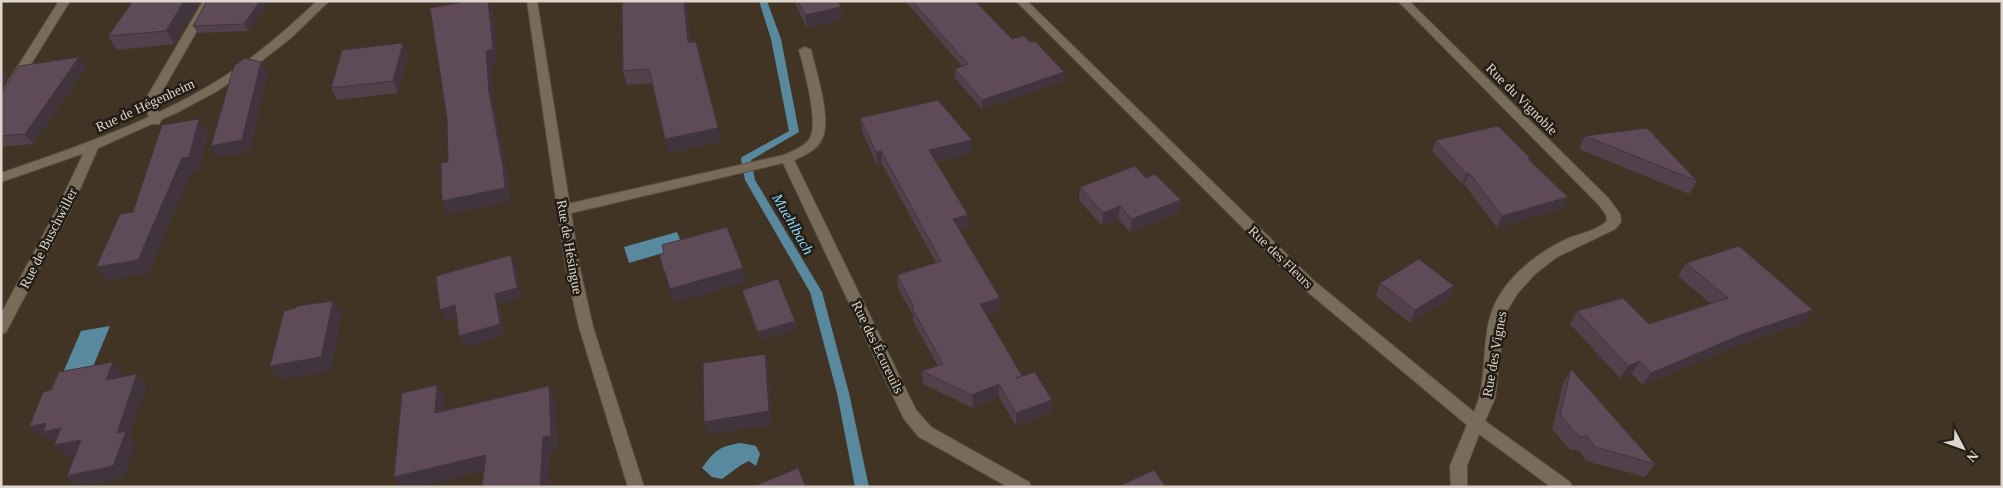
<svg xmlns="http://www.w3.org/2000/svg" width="2003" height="488" viewBox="0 0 2003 488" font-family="Georgia,serif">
  <rect width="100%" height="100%" fill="#413424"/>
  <g fill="#58899f">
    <path d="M677,232L683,247L629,263L624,247Z"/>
    <path d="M110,326L92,369L62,375L81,331Z"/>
    <path d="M741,443L756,446L760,454L756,466L749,461L741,465L722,479L712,477L702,468C715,450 720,446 741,443Z"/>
  </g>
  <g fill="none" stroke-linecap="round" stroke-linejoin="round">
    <path fill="#58899f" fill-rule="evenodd" d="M759,1H767L781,39L799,132L751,160L755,180L822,292L849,393L869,487H855L837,393L810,292L745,180L741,159L742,157L789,131L771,39Z"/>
    <g stroke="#5b5042" stroke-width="2">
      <g id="minor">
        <path d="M59,1H70L7,103L1,107V93Z"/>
        <path d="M203,1H214L156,102L161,121L159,124H151L144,102Z"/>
        <path d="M1016,1H1027L1313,280L1474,412C1488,382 1481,344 1491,314C1502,279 1538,252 1569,238C1582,233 1596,231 1607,221L1606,215L1599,205L1398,1H1409L1609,199L1620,214L1621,222L1615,229L1557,257L1535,274L1517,294L1505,314L1495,398L1485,421L1570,482L1572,487H1551L1479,434L1467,466V487H1451L1450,466L1467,425L1303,288Z"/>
        <path d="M805,47L811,50C816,72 832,119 822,139C817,150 805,155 794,160L916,410L931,427L1029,482L1031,487H1008L919,437L904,419L783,163L563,215L558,213L556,210L558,207L563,205L784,155C792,151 805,147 810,138C819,123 804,68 799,50Z"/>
        <path d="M93,142L99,146L71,209L6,332L1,334V314L57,209L87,146Z"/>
      </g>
    </g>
    <g stroke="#5b5042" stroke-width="2">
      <g id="tertiary">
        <path d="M317,1H329L292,37L255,66L217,91L178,112L96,149L1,182V173C86,144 174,114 247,61C272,42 295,22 317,1Z"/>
        <path d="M527,1H537L580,269L593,327L644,487H628L579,327L566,269Z"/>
      </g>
    </g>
    <use href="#minor" fill="#796b59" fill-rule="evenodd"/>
    <use href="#tertiary" fill="#796b59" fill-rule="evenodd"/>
  </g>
  <g fill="#52404b">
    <path d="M133,1H200L174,44L117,50L108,36Z"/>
    <path d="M269,1L248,31L198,33L193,26Z"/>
    <path d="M794,1H838L842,20L807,28Z"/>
    <path d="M905,1H975L1012,39L1064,81L982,109L955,78V69L962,66Z"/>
    <path d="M687,8L690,42L721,141L669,153L652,83L627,85L623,71Z"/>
    <path d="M403,43L408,55L398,93L337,100L331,88Z"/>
    <path d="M79,57L86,67L33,144L1,147V94Z"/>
    <path d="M860,118L972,140V153L936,162L968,228L960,230L1000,311L986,315L1022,376L1052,400L1051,413L1016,426L999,397L973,408L923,384L922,371L938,366L913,321V315L898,288L897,275L936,263L882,164L877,165L862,131Z"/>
    <path d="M1585,136L1697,181L1689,194L1579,149Z"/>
    <path d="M1436,140L1530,158L1529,160L1568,197L1563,208L1497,228L1464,184H1462L1432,151Z"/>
    <path d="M1146,178L1181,200L1179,213L1130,232L1118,219L1102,226L1079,200L1080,187Z"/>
    <path d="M1686,263L1804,323L1733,347L1643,385L1632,374L1620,378L1570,324L1577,311L1649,324L1711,304L1678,276Z"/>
    <path d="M1380,283L1454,286L1449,299L1410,323L1376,296Z"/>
    <path d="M742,290L795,321L796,329L760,340L744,298Z"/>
    <path d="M1571,369L1655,464L1645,477L1586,461L1579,450H1570L1552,429L1563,383Z"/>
  </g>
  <g fill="#42343d">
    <path d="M184,1H200L174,44L166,31Z"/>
    <path d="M260,1H269L248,31L244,24Z"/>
    <path d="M488,1H489L493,10L498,62L491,64L494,105L509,180L510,201L448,215L442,201L489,92L486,51Z"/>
    <path d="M684,1H685L687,8L691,56L688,42Z"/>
    <path d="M841,7L842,20L807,28L805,15Z"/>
    <path d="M403,43L408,55L398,93L393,81Z"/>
    <path d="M79,57L86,67L33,144L25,134Z"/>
    <path d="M261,62L268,74L250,152L219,158L211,146Z"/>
    <path d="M1,70L8,78L1,90Z"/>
    <path d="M1064,72V81L982,109V100Z"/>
    <path d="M199,119L208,133L199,171L191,172L149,274L107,281L96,267Z"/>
    <path d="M718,128L721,141L669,153L665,139Z"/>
    <path d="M972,140V153L930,163L929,150Z"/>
    <path d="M881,151L882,164L877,165L876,152Z"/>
    <path d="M1469,173L1464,184H1462L1466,174Z"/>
    <path d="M1568,197L1563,208L1497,228L1502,216Z"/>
    <path d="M1181,200L1179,213L1130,232L1132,219Z"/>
    <path d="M1120,206L1118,219L1102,226L1103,213Z"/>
    <path d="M968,215V228L954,232L953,219Z"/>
    <path d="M511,255L516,265L521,299L500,304L505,335L464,347L459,336L495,294Z"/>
    <path d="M743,268L746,282L674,303L670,289Z"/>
    <path d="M1454,286L1449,299L1410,323L1415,310Z"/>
    <path d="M1000,298V311L980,317V304Z"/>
    <path d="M333,301L342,315L331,371L280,380L270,366Z"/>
    <path d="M455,305L460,316L446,320L440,310Z"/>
    <path d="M1813,310L1804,323L1733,347L1643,385L1651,373L1743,334Z"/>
    <path d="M795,321L796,329L760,340L758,332Z"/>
    <path d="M765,354L768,368L772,425L709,435L704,422Z"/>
    <path d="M1640,361L1632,374L1620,378L1628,366Z"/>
    <path d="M113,362L123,374L116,392L106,380Z"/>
    <path d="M137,374L147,386L130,436L136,442L124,478L79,487L67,476L117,433Z"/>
    <path d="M999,384V397L973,408L972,395Z"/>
    <path d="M437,385L445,399L443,426L435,413Z"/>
    <path d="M549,386L556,400L558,449L550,451L548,487H540L543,437Z"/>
    <path d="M1052,400L1051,413L1016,426V413Z"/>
    <path d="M46,423L61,428L55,443L48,437L41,438L29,427Z"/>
    <path d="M81,440L92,451L66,457L54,445Z"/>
    <path d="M486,455L493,469L417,487H401L394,477Z"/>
  </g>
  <g fill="#5f4b57" stroke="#42343d">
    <path d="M133,1H184L166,31L108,36Z"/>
    <path d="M207,1H260L244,24L193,26Z"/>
    <path d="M468,1H488L493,49L486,51L489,92L503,167L505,188L442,201L441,163L448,162L447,118L430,8Z"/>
    <path d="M637,1H684L688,42H696L718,128L665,139L649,69L623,71L622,3Z"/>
    <path d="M798,1H838L841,7L805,15Z"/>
    <path d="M912,1H975L1012,39L1024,36L1030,42L1035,41L1064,72L982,100L955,69L968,64Z"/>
    <path d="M403,43L393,81L331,88L342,50Z"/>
    <path d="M79,57L25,134L1,136V94L19,66Z"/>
    <path d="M245,58L261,62L242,140L211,146L234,66Z"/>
    <path d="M938,100L972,140L929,150L968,215L953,219L1000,298L980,304L1022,376L1016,378L1035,372L1052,400L1016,413L999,384L972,395L922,371L943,364L912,308L914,307L897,275L941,261L881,151L876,152L860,118Z"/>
    <path d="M199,119L189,157L182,158L138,260L96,267L120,214L133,212L162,125Z"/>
    <path d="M1498,126L1530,158L1528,159L1568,197L1502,216L1469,173L1466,174L1436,140Z"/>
    <path d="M1647,128L1697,181L1585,136Z"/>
    <path d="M1135,166L1146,178L1155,174L1181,200L1132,219L1120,206L1103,213L1080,187Z"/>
    <path d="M727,227L743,268L670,289L659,255L664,253L662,245Z"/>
    <path d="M1739,246L1813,310L1743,334L1651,373L1640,361L1628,366L1577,311L1623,298L1649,324L1728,298L1686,263Z"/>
    <path d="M511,255L517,288L495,294L500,324L459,336L455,305L440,310L436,276Z"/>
    <path d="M1419,259L1454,286L1415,310L1380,283Z"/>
    <path d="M778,279L795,321L758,332L742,290Z"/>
    <path d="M333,301L321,357L270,366L284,311L296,308L297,306Z"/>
    <path d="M765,354L769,411L704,422L703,363Z"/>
    <path d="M113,362L106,380L137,374L117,433L126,431L113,466L67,476L81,440L54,445L61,428L43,432L46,423L29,427L43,392L51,390L59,372Z"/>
    <path d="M1571,369L1655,464L1595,447L1587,436L1579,437L1560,415Z"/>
    <path d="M437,385L435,413L549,386L551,436L543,437L540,487H482L486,455L394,477L402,393Z"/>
    <path d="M798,468L806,487H752Z"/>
    <path d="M1154,470L1166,487H1117Z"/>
  </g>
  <g text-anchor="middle" stroke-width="5" stroke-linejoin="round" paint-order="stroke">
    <g font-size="14" fill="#ded6cc" stroke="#231d16">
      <text transform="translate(1522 99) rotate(45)" y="5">Rue du Vignoble</text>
      <text transform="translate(145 105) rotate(-25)" y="5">Rue de Hégenheim</text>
      <text transform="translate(48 238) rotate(-63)" y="5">Rue de Buschwiller</text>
      <text transform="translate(570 247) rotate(80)" y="5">Rue de Hésingue</text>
      <text transform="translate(1281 257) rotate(44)" y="5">Rue des Fleurs</text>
      <text transform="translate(878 347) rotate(64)" y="5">Rue des Écureuils</text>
      <text transform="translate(1494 354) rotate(-80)" y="5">Rue des Vignes</text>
    </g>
    <g font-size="15" font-style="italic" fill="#8cdbff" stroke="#231d16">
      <text transform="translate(793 224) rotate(60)" y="5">Muehlbach</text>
    </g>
  </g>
  <rect width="2003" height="488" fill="none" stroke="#ded6cc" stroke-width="5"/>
  <g transform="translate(1963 448) rotate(131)" stroke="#231d16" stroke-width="4" paint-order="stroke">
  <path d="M0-4L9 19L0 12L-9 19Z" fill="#ded6cc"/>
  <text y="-8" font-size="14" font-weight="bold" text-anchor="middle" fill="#ded6cc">N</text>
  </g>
</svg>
